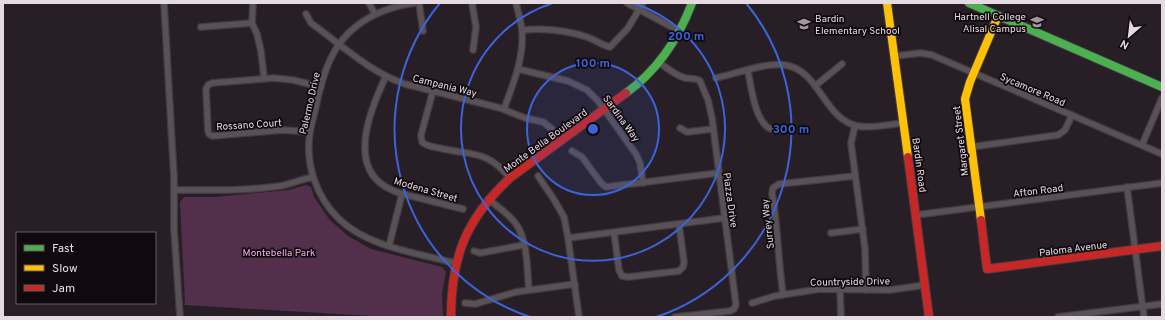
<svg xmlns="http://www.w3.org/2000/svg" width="1165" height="320" viewBox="0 0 1165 320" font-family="Overpass,sans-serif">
  <rect width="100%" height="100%" fill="#281f26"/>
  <path fill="#522f4b" d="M306,185L311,187L314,197L329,219L348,236L371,249L442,267L446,272L442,294L443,317H373V316L184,305L185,302L180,202L184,197H215L289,190Z"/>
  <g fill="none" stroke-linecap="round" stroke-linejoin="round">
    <g stroke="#423a3f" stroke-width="8">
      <g id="street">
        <path d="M164,3L174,178V229L180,317"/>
        <path d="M253,3L252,23L257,34L261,51L264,78"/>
        <path d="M369,3L375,14"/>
        <path d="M414,3C387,7 361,18 343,39C329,56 323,77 318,97C316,109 312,121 310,132C305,164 316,196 338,218C367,247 417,253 455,263"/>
        <path d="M419,3L423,31"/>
        <path d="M472,3L476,27L473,50"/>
        <path d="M627,3L681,32"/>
        <path d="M306,14L311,23C340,44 371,73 405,84L500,108L525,118L543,122L552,129"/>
        <path d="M201,27L252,23"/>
        <path d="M522,30C544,28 566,30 587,37C595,40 602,45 610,47L628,28L643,3"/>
        <path d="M895,56L921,53L932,55L1162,154"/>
        <path d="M660,63C668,69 675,75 685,78C690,79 696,78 700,81L708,100L712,118L736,305L734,309L730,311L675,317"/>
        <path d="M518,69L568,81L587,90L598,101L636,154L640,163L643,183"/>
        <path d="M748,71C751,86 755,123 771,129C774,130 778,130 781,130"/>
        <path d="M386,76C370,110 345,170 392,190C399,194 408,195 415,197C431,201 447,205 463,209"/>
        <path d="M716,78C735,74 767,62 785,65C820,70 824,120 858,126C872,129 889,124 904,123"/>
        <path d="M815,86L842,64"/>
        <path d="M433,91L421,135L422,142C426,146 433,147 439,148C472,156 486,149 510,178"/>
        <path d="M504,109C513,84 524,59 522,31C521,21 518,12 516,3"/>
        <path d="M855,126L851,143L865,249L866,290"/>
        <path d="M680,128L687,132L713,129"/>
        <path d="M310,132L283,130L212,136L209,134L208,131L206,89L208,85L212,83L274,78L293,80L321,87"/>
        <path d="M1142,145L1162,98"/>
        <path d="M971,147L1058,135L1065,130L1072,115"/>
        <path d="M572,151L582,157L601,183L606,187L718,173"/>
        <path d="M538,176L553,198L564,217L568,238L579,317"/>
        <path d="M1127,187L1144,317"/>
        <path d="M174,190C209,190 245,191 280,186C291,184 302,179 313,177"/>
        <path d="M488,199C498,207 509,214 516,224C528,240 527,271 529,290"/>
        <path d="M916,215L1162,183"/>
        <path d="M614,232L619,270L622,276L628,277L679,271L683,267L684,262L679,224"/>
        <path d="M831,233L863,229"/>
        <path d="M568,238L724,218"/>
        <path d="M389,246L402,194"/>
        <path d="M474,251L480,253L524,245"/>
        <path d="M840,289L841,317"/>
        <path d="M783,294C778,260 778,227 772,193L773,188L779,184L855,176"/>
        <path d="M465,303L475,304L516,292L575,284"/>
        <path d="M752,303L775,296L820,289L890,290L925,285"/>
        <path d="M1058,317L1162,304"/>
      </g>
    </g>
    <g stroke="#423a3f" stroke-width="10">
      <g id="fast">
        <path d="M969,3L1162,87"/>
        <path d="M626,93C658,70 678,40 692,3"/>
      </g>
    </g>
    <g stroke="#423a3f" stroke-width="10">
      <g id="slow">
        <path d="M887,3L908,157"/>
        <path d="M981,220L965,99L970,82L998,16"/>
      </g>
    </g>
    <g stroke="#423a3f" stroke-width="10">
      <g id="jam">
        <path d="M908,157L929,317"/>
        <path d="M981,220L987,269L1162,246"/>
        <path d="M451,317C451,257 466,219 510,178L626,93"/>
      </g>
    </g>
    <use href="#street" stroke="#585156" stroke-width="5.5"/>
    <use href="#fast" stroke="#4caf50" stroke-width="8"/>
    <use href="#slow" stroke="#ffc107" stroke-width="8"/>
    <use href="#jam" stroke="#c62828" stroke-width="8"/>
  </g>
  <circle cx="593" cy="129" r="66" fill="#3b63da" fill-opacity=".12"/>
  <g fill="none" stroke="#3b63da" stroke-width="2">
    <circle cx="593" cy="129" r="66"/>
    <path d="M633 3A132 132 0 1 1 553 3"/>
    <path d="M530 317A198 198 0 0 1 440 3M746 3A198 198 0 0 1 656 317"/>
  </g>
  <defs>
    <g id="university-bare" transform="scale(1.08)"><path d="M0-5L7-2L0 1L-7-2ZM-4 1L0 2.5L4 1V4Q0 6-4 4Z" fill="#a398a0" stroke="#10090e" stroke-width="2.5" paint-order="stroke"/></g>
    <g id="school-bare" transform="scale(1.08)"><path d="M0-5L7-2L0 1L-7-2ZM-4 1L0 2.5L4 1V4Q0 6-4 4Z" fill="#a398a0" stroke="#10090e" stroke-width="2.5" paint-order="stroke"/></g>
  </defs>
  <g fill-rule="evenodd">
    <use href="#university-bare" x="1037" y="22"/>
    <use href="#school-bare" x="804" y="24"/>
  </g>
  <g text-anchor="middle" stroke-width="3.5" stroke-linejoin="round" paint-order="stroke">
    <g font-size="10" fill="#e5d9e2" stroke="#10090e" text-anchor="end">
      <text x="1026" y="20">Hartnell College<tspan x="1026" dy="12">Alisal Campus</tspan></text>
      <text x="815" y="22" text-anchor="start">Bardin<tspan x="815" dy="12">Elementary School</tspan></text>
    </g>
    <g font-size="10" fill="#e5d9e2" stroke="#10090e">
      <text transform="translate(445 85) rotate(14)" y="4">Campania Way</text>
      <text transform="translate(1033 89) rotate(23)" y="4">Sycamore Road</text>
      <text transform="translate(309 103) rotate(-77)" y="4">Palermo Drive</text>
      <text transform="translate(622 118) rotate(54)" y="4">Sardina Way</text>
      <text transform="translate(249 124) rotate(-4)" y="4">Rossano Court</text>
      <text transform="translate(545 140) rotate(-36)" y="4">Monte Bella Boulevard</text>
      <text transform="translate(960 141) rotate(-97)" y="4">Margaret Street</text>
      <text transform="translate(920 165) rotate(82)" y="4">Bardin Road</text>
      <text transform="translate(426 189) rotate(16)" y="4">Modena Street</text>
      <text transform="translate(1038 190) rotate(-7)" y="4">Afton Road</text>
      <text transform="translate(731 200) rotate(82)" y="4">Piazza Drive</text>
      <text transform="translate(767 224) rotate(-97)" y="4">Surrey Way</text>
      <text transform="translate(1073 248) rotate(-7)" y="4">Paloma Avenue</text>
      <text transform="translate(850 281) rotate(-1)" y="4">Countryside Drive</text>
    </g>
    <g font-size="10" fill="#f7aee8" stroke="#10090e">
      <text x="279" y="256">Montebella Park</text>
    </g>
  </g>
  <circle cx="593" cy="129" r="6" fill="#3b63da" stroke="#10090e" stroke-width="2"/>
  <g font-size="12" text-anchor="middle" font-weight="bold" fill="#3b63da" stroke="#10090e" stroke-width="3.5" stroke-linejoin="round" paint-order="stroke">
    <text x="686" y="40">200 m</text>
    <text x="593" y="67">100 m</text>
    <text x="791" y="133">300 m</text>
  </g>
  <rect width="1165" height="320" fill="none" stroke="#e5d9e2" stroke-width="8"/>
  <rect x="16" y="232" width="140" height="72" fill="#10090e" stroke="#655c63"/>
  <rect x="24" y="245" width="20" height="6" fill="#4caf50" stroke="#655c63"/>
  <text x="52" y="252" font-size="12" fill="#e5d9e2">Fast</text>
  <rect x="24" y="265" width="20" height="6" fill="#ffc107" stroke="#655c63"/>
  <text x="52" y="272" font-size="12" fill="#e5d9e2">Slow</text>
  <rect x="24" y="285" width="20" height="6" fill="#c62828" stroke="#655c63"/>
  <text x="52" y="292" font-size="12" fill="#e5d9e2">Jam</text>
  <g transform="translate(1129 36) rotate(208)" stroke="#10090e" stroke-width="3" paint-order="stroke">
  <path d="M0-3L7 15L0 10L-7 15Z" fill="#e5d9e2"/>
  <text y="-6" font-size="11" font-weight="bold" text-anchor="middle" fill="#e5d9e2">N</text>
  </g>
</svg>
